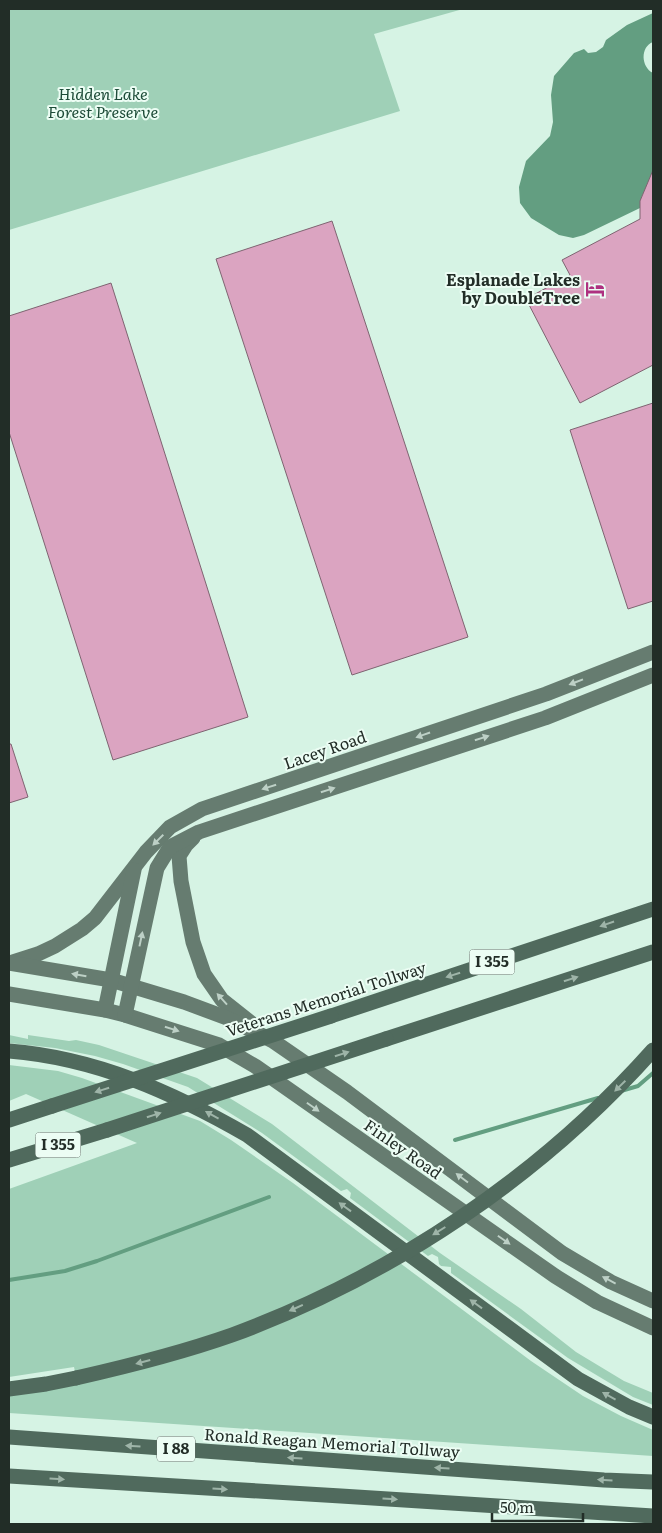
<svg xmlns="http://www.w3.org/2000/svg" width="662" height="1533" viewBox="0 0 662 1533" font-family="Literata,serif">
  <rect width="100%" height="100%" fill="#d6f3e4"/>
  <g fill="#9fd0b7">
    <path d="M9,9H463L374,34L400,111L9,230Z"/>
    <path d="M9,1035L28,1039V1035L69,1041L76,1040L99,1045L197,1078L272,1124L440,1253L521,1309L576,1352L624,1381L653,1393V1405L633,1397L568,1358L451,1273V1267L441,1266L439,1264L438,1257L432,1254L428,1256L350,1198L351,1193L347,1189L341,1191L262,1133L188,1087L123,1064L95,1056L55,1048L9,1043Z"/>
    <path d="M9,1065L58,1071L82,1078L200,1121L231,1140L293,1183L531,1361L583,1396L621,1416L653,1430V1456L9,1413V1395L78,1385L74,1367L9,1377V1189L137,1143L26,1094L9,1101Z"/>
  </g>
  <path fill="#639e81" d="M653,13V42C640,47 641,67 653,73V180C645,188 640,197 640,208L584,235L573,238L559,235L531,218L520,203L519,187L526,161L550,136L553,122L551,95L554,76L574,53L584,49L588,53L596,52L603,47L606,40L627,25Z"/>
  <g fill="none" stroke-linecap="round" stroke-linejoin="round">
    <g stroke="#639e81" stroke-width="4">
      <path d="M621,1091L638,1086L653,1073"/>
      <path d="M455,1140L598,1098"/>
      <path d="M9,1280L65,1271L97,1261L269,1197"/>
    </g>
  </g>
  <g fill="#dba4c1" stroke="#7e6471">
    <path d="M653,170V365L580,403L526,299L570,275L562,260L640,219V201Z"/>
    <path d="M332,221L468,637L352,675L216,259Z"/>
    <path d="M111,283L248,717L113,760L9,432V316Z"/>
    <path d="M653,403V601L628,609L570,430Z"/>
    <path d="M9,744H11L28,797L9,803Z"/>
  </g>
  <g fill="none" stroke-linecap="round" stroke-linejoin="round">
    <g stroke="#667c70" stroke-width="15">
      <path d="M193,838L186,845L179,856L181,881L193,942L204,974L222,1000L251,1023"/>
      <path d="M13,962L38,954L55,946L82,929L95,918L146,852L170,827L202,809L546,694L653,652"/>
      <path d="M9,963L111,980L184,1002L227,1018L273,1041L347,1092L562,1253L611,1282L653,1301"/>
      <path d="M9,994L105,1010L125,1015L219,1045L255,1066L555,1276L597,1302L653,1328"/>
      <path d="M105,1010L134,870"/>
      <path d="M125,1015L157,868L170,847L199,832L545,718L653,675"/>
    </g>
    <g stroke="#506a5d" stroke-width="15">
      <path d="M331,1016L653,909"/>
      <path d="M386,1039L653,952"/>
      <path d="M9,1051C96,1058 172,1092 247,1135L578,1379L629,1407L653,1417"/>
      <path d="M9,1120L52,1106"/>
      <path d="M9,1160L107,1130"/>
      <path d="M9,1389L46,1384L76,1378"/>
      <path d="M9,1437L604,1480L653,1482"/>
      <path d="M9,1476L341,1496L653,1516"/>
    </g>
    <g stroke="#506a5d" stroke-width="15">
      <path d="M52,1106L331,1016"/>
      <path d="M107,1130L386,1039"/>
      <path d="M76,1378C129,1366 181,1353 232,1335C392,1276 540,1177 653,1050"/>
    </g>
  </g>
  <defs><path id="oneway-solid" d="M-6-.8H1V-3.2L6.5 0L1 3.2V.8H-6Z" transform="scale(1.25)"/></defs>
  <g fill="#bdd0c6">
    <use href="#oneway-solid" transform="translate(576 682) rotate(159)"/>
    <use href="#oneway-solid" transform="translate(423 735) rotate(161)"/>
    <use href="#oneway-solid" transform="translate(482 738) rotate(-18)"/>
    <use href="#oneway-solid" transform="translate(269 787) rotate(162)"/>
    <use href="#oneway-solid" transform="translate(328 790) rotate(-18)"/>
    <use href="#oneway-solid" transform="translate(158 840) rotate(135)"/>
    <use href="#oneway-solid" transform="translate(141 939) rotate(-78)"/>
    <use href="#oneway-solid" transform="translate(79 975) rotate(-170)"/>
    <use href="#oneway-solid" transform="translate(222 999) rotate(-132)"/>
    <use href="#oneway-solid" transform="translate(172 1029) rotate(18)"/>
    <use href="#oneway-solid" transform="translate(313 1107) rotate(35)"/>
    <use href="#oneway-solid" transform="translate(462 1178) rotate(-143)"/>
    <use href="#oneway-solid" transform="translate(504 1240) rotate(35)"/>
    <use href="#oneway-solid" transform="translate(609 1280) rotate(-152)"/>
  </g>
  <g fill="#9eb4a8">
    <use href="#oneway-solid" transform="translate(607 924) rotate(161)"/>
    <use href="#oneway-solid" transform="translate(453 975) rotate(162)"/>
    <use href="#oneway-solid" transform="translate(571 979) rotate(-18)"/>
    <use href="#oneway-solid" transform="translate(342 1054) rotate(-18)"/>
    <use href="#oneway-solid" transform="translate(620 1086) rotate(136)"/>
    <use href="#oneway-solid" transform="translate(102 1090) rotate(162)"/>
    <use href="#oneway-solid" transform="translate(154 1115) rotate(-18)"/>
    <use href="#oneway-solid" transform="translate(212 1115) rotate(-151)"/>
    <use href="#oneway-solid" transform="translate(345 1207) rotate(-144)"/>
    <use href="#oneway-solid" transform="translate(439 1231) rotate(148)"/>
    <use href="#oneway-solid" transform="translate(476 1304) rotate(-144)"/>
    <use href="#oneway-solid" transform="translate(296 1308) rotate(156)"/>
    <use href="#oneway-solid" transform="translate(143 1362) rotate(165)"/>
    <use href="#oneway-solid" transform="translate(609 1396) rotate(-151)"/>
    <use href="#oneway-solid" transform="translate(133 1446) rotate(-176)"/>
    <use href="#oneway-solid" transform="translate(295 1458) rotate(-176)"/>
    <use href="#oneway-solid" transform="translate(442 1468) rotate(-176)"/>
    <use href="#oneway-solid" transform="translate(57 1479) rotate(3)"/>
    <use href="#oneway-solid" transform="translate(605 1480) rotate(-177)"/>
    <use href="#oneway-solid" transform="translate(220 1489) rotate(3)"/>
    <use href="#oneway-solid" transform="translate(390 1499) rotate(4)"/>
  </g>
  <defs>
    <g id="hotel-bare" transform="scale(1.5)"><path d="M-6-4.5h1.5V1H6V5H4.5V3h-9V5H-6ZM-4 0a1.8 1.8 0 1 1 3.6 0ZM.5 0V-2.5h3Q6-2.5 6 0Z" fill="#ae3080" stroke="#ecfdf4" stroke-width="2.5" paint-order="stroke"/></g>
  </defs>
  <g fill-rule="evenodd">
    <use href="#hotel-bare" x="595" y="289"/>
  </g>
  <g text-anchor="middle" stroke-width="4" stroke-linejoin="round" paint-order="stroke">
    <g fill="#ecfdf4" stroke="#5f6b64" stroke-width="1">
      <rect x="469.5" y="949.5" width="45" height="25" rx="4"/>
      <rect x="35.5" y="1132.5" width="45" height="25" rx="4"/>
      <rect x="157" y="1436.5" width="38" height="25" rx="4"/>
    </g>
    <g font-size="15" font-weight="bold" fill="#222d27">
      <text x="492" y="967">I 355</text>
      <text x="58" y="1150">I 355</text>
      <text x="176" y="1454">I 88</text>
    </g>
    <g font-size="16" font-style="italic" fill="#1c4b37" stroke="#ecfdf4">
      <text x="103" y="100">Hidden Lake<tspan x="103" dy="18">Forest Preserve</tspan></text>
    </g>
    <g font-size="16" font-weight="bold" fill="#222d27" stroke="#ecfdf4" text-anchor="end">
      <text x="580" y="286">Esplanade Lakes<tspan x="580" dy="18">by DoubleTree</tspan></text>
    </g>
    <g font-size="16" fill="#222d27" stroke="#ecfdf4">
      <text transform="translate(325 750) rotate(-19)" y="6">Lacey Road</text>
      <text transform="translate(326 999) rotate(-18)" y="6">Veterans Memorial Tollway</text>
      <text transform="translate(403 1149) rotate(35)" y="6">Finley Road</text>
      <text transform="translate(332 1443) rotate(4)" y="6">Ronald Reagan Memorial Tollway</text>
    </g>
  </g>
  <rect width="662" height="1533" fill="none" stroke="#222d27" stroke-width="20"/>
  <path d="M492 1513v8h91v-8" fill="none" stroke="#222d27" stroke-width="2.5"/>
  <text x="500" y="1513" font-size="15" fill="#222d27" stroke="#ecfdf4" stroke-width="4" paint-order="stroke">50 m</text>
</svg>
